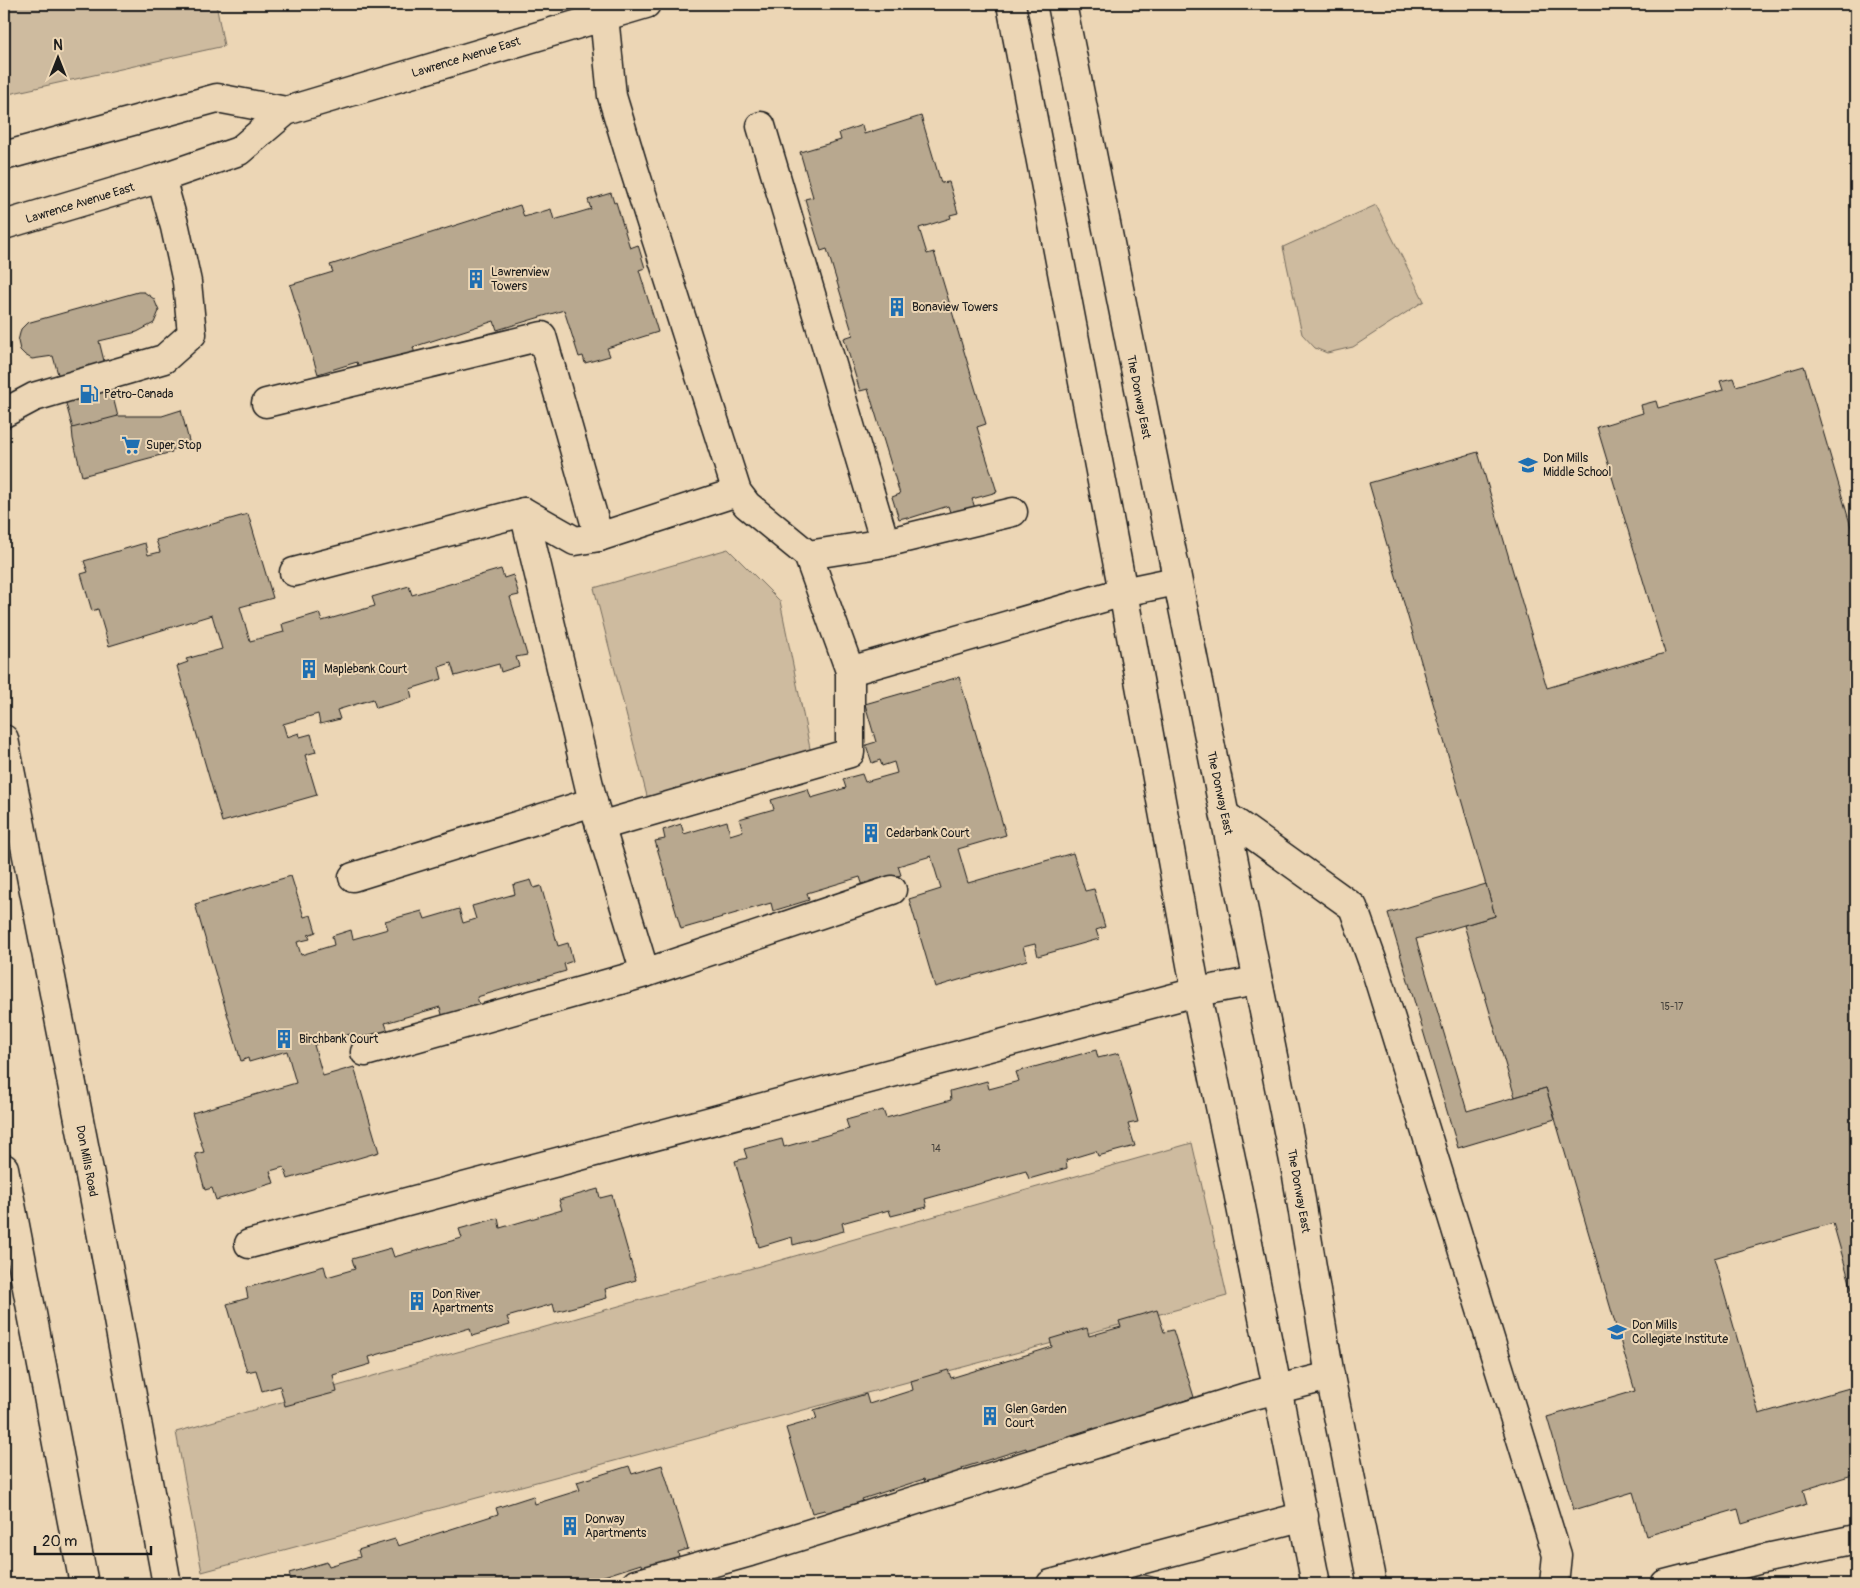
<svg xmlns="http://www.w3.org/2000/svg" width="1860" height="1588" viewBox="0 0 1860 1588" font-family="Pangolin,sans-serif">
  <rect width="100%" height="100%" fill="#ecd6b5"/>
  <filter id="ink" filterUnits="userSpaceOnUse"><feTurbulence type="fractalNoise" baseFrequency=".02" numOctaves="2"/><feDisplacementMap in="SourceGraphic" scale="10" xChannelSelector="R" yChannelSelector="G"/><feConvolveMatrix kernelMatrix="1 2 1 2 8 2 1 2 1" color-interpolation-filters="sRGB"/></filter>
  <g filter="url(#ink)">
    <g fill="#cebb9f" stroke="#756c5e">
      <path d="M4,4H216L224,46L4,95Z"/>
      <path d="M1376,205L1424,301L1353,347L1327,353L1315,348L1302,334L1283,247Z"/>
      <path d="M728,549L780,601L814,768L649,804L594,588Z"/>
      <path d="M1192,1143L1227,1296L202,1572L176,1432Z"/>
    </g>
    <g fill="#b8a88f" stroke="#1c1c1c">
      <path d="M921,116L941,183L949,182L958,213L950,215L951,218L919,228L927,254L934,252L986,424L977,427L997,492L972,499L975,508L951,515L948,506L907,519V517L899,519L892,497L900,494L868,389L860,391L844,338L853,335L827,249L821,251L805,199L813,197L800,152L841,140L839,133L862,125L864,134Z"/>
      <path d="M611,193L614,203L616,202L630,248L638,245L645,268L639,270L658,332L607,348L610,356L585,363L583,356L579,357L564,310L497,330L494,321L413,347L415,354L360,372L357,362L318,374L290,285L333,272L330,265L520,205L524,217L551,209L554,220L591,209L588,200Z"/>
      <path d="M138,292H144L154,299L159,311L154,323L137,332L99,341L119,421L74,433L53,356L32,359L25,355L20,350L18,341L21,329L27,323Z"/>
      <path d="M1804,366L1856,544V1304L1833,1223L1714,1258L1759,1414L1856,1386V1474L1803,1490L1807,1504L1742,1524L1738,1509L1646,1536L1633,1492L1574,1510L1547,1417L1635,1391L1546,1088L1515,1097L1464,925L1495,916L1369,483L1478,452L1547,688L1665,653L1597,427L1643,413L1641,405L1656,401L1658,408L1723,390L1720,381L1733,378L1736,386Z"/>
      <path d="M181,410L190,445L171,450L172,452L82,476L73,439L72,428L118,416H162Z"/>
      <path d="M248,514L273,598L240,607L250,641L284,632L282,624L319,613L322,621L375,606L372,597L409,586L412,595L501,569L504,578L513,575L519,595L510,597L527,655L516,657L519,666L501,672L499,664L455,676L451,663L439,667L442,679L410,689L412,698L376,708L373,699L337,710L340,719L320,724L318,714L283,724L287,737L299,733L300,737L311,734L316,752L305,755L317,795L222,822L177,666L188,662L186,659L222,649L212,615L109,646L98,609L92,611L81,574L88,572L84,561L145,543L148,555L160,552L156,540Z"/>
      <path d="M959,677L1006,835L958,849L968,883L1073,853L1085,891L1094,889L1105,927L1096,930L1099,939L1038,956L1035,944L1023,947L1027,960L935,987L909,899L941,889L931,856L898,866L901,875L863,886L860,877L807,893L809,900L773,911L771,903L681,929L655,841L665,839L663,830L681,824L684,834L727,821L730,835L743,831L739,819L774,809L771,800L808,789L811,798L846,788L843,779L862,774L865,782L897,773L894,762L882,766L880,760L872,763L866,745L876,742L865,704Z"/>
      <path d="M291,876L304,917L311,915L316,932L308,935L310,939L297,942L301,955L334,945L332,936L351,930L353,939L388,929L385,921L422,911L425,919L459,909L463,923L476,919L472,906L515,894L513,885L531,880L534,888L541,886L558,946L568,943L573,961L564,964L566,971L477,997L480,1007L443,1018L440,1007L385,1023L389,1034L353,1044L350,1034L314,1045L323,1076L354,1067L379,1152L288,1179L284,1167L270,1171L274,1183L216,1200L212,1188L205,1190L195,1154L204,1152L192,1113L296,1083L287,1051L249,1062L248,1058L241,1061L195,904Z"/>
      <path d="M1486,884L1495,916L1416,939L1467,1111L1546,1088L1555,1119L1458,1148L1388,913Z"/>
      <path d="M1096,1050L1098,1058L1119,1053L1138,1122L1128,1124L1135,1146L1098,1156L1096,1151L1066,1160L1067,1168L1029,1179L1026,1171L925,1199L927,1207L891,1216L889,1210L842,1223L844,1231L793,1245L792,1237L759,1247L735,1161L747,1158L744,1149L782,1139L784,1147L849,1129L846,1120L883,1110L886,1118L951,1100L950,1091L987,1081L989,1089L1019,1081L1016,1072Z"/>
      <path d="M598,1189L600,1198L612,1195L636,1280L605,1289L607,1298L555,1312L553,1304L507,1317L510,1325L472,1336L470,1328L369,1357L371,1364L333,1375L337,1392L285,1406L280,1386L262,1391L256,1370L247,1372L227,1304L248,1298L246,1288L324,1266L327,1277L355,1269L352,1259L391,1248L394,1257L462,1238L459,1229L498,1218L500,1228L562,1210L559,1200Z"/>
      <path d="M1157,1310L1164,1332L1173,1330L1194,1397L1173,1405L1175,1412L1096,1437L1094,1428L1065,1437L1068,1445L1028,1457L1026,1448L962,1468L965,1476L927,1488L924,1479L862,1499L865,1506L828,1518L825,1510L812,1513L786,1428L817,1419L814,1410L866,1394L869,1404L913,1390L911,1381L948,1370L951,1378L1052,1347L1050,1339L1087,1328L1089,1336L1121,1327L1119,1321Z"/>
      <path d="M662,1465L688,1549L678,1552L680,1561L643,1573L641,1564L579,1584H292L289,1573L327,1562L329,1566L360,1557L358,1550L395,1539L398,1546L498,1514L496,1508L533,1496L535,1504L580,1490L577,1482L629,1466L632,1474Z"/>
      <path d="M1137,1573L1161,1579L1160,1584H1134Z"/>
    </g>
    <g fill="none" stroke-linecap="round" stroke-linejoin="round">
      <g stroke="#1c1c1c" stroke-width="31">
        <g id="minor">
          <path d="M1011,4L1123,592L1196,992L1238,1192L1316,1584"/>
          <path d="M1062,4L1297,1176L1330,1376L1372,1584"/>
          <path d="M604,16L612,96L634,169L737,492L747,505L808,555L885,543L1013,512"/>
          <path d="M761,126L885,543"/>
          <path d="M266,403L542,336L599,537"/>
          <path d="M4,413L34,397L164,359L192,334L187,282L175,227L161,178"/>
          <path d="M737,492L599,537L575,541L524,512L593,802L645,973L892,890"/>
          <path d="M808,555L850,671L1123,592L1176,581"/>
          <path d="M294,572L524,512"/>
          <path d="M1225,815L1353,907L1376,971L1557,1555L1554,1584"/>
          <path d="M600,826L850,753V671"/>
          <path d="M353,877L593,802"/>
          <path d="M365,1052L645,973"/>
          <path d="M249,1244L1196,992L1257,981"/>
          <path d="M636,1584L750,1552L1246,1397L1330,1376"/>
          <path d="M1051,1584L1304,1516"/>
          <path d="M1665,1584L1762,1559L1856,1539"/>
        </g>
      </g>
      <g stroke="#1c1c1c" stroke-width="31">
        <g id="major">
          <path d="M4,156L217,98L286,111"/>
          <path d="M4,225L161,178L239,151L286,111L646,4"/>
          <path d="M4,739L111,1282L167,1584"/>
          <path d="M4,1168L84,1584"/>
        </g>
      </g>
      <use href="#minor" stroke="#ecd6b5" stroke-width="28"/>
      <use href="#major" stroke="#ecd6b5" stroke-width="28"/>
    </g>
  </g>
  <defs>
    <g id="building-bare" transform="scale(1.5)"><path d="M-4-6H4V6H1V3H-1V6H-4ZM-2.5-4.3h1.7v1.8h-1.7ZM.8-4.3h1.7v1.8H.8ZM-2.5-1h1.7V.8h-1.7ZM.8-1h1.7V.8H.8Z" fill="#1f6fb2" stroke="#ecd6b5" stroke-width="2.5" paint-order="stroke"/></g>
    <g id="fuel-bare" transform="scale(1.5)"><path d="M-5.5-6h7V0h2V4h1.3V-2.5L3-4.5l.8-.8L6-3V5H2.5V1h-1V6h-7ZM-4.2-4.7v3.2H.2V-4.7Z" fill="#1f6fb2" stroke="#ecd6b5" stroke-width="2.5" paint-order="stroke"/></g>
    <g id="supermarket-bare" transform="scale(1.5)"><path d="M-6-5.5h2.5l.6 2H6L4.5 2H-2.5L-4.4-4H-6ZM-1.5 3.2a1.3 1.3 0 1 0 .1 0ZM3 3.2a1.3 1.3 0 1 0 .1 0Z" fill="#1f6fb2" stroke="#ecd6b5" stroke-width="2.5" paint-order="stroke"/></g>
    <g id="school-bare" transform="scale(1.5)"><path d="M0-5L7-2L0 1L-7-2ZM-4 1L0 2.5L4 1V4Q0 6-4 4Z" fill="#1f6fb2" stroke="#ecd6b5" stroke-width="2.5" paint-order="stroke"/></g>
  </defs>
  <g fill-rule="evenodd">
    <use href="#building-bare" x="476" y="279"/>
    <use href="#building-bare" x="897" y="307"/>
    <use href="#fuel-bare" x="89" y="394"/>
    <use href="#supermarket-bare" x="131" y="445"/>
    <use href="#school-bare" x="1528" y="465"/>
    <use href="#building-bare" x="309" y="669"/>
    <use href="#building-bare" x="871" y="833"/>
    <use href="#building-bare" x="284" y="1039"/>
    <use href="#building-bare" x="417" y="1301"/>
    <use href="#school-bare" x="1617" y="1332"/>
    <use href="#building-bare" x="990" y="1416"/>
    <use href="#building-bare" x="570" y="1526"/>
  </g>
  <g text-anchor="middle" stroke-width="4" stroke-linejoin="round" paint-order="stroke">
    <g font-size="10" fill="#433f39">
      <text x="1672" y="1010">15-17</text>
      <text x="936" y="1152">14</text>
    </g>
    <g font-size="12" fill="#1c1c1c" stroke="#ecd6b5">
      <text transform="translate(466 57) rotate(-17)" y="4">Lawrence Avenue East</text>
      <text transform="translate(80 203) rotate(-17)" y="4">Lawrence Avenue East</text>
      <text transform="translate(1139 397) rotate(79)" y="4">The Donway East</text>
      <text transform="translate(1220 793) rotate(78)" y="4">The Donway East</text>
      <text transform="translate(87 1161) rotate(79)" y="4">Don Mills Road</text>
      <text transform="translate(1299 1191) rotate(80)" y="4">The Donway East</text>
    </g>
    <g font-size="12" fill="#1c1c1c" stroke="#ecd6b5" text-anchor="start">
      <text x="491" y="276">Lawrenview<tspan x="491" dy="14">Towers</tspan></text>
      <text x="912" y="311">Bonaview Towers</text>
      <text x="104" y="398">Petro-Canada</text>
      <text x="146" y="449">Super Stop</text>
      <text x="1543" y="462">Don Mills<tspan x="1543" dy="14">Middle School</tspan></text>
      <text x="324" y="673">Maplebank Court</text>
      <text x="886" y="837">Cedarbank Court</text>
      <text x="299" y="1043">Birchbank Court</text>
      <text x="432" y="1298">Don River<tspan x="432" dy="14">Apartments</tspan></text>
      <text x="1632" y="1329">Don Mills<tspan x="1632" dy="14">Collegiate Institute</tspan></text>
      <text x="1005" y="1413">Glen Garden<tspan x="1005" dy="14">Court</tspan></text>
      <text x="585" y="1523">Donway<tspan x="585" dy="14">Apartments</tspan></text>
    </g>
  </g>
  <rect width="1860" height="1588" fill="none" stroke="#ecd6b5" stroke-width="20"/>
  <rect x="10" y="10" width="1840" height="1568" fill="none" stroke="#1c1c1c" stroke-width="2" filter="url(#ink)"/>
  <g transform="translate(58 58)" stroke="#ecd6b5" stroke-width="4" paint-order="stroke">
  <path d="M0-4L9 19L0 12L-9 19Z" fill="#1c1c1c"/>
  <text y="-8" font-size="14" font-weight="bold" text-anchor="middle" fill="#1c1c1c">N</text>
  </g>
  <path d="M35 1546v8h116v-8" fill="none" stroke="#1c1c1c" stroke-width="2.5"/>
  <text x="42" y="1546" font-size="15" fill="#1c1c1c" stroke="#ecd6b5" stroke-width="4" paint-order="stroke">20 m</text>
</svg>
